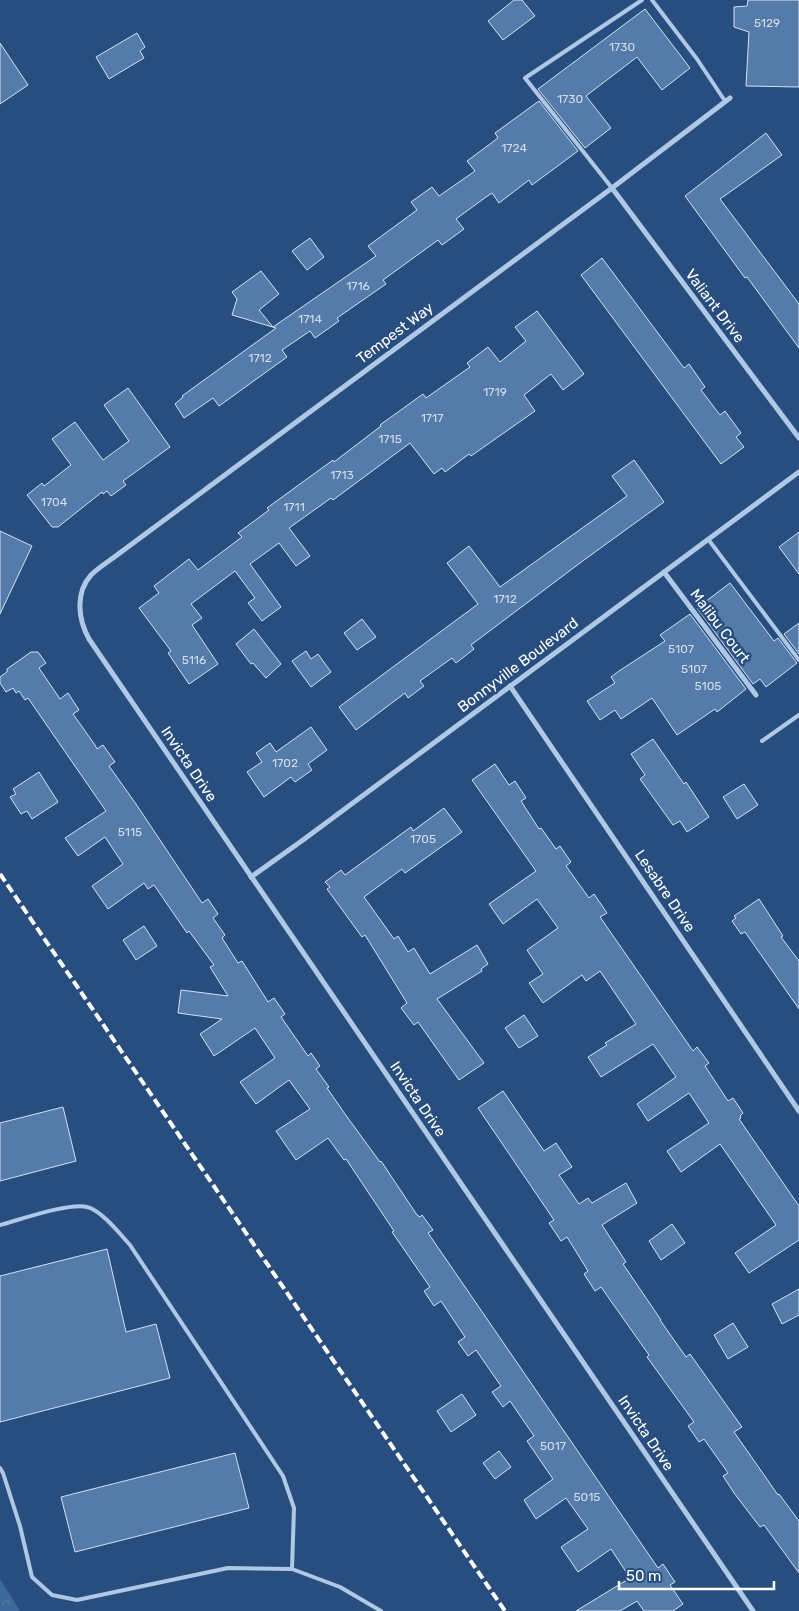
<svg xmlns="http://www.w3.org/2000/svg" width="799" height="1611" viewBox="0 0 799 1611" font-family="Rubik,sans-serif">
  <defs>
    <pattern id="forest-crowns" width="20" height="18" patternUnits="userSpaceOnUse" patternTransform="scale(1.25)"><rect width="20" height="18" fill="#3d689c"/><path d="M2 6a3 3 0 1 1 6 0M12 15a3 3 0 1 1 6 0" fill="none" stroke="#5a7fab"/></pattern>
  </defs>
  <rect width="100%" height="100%" fill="#284e7f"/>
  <path fill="url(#forest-crowns)" d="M0,1579L20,1611H0Z"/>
  <g fill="#557baa" stroke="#d2e2f4">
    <path d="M514,0H522L535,16L503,40L488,21Z"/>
    <path d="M748,0H799V87L746,86L749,32L734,27V7L747,6Z"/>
    <path d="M645,9L690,68L662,90L637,57L586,96L611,128L585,148L538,89Z"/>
    <path d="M137,33L145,47L140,51L144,58L109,79L96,57Z"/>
    <path d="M0,43L28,85L0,104Z"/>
    <path d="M539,101L578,151L532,185L529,180L499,203L492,193L486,197L456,219L464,229L442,245L438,240L383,280L386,284L337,318L339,321L315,338L310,331L282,350L287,357L219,406L213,398L184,418L175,404L183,397L182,396L276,328L232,315L237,299L232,292L261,271L279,294L259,310L273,327L376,256L368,246L417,210L411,202L432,187L439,196L475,171L467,161L498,138L495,133Z"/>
    <path d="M766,133L782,155L720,199L799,304V348L747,277L745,278L685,196Z"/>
    <path d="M310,238L324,257L307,270L292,251Z"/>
    <path d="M602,258L684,368L689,364L705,387L701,390L720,415L725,411L741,433L736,437L744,447L721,464L581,275Z"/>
    <path d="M537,311L584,374L563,390L551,374L524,395L535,411L471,456L469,454L445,472L442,468L434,474L410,443L333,500L331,498L289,528L310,556L296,566L279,543L250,564L281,607L262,621L248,603L255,598L235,571L191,604L202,618L192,625L218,664L189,684L168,653L171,651L139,608L159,593L154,586L189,559L198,570L242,537L238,533L269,510L267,508L333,460L334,462L381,426L380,425L423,394L426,398L470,367L467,363L488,347L500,362L526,341L515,327Z"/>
    <path d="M128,388L170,447L123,481L126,485L111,496L107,491L103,494L102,492L58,527H52L27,495L42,483L44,486L71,465L52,439L75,422L103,460L129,441L104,405Z"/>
    <path d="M634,460L664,502L584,560L471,645L474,649L456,663L452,658L420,681L424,686L408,698L405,693L356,730L339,707L478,604L447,563L469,546L500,587L627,496L612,476Z"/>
    <path d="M0,531L32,546L0,614Z"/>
    <path d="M799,532V574L779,547Z"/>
    <path d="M730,583L774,641L778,638L797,663L766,687L760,679L753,684L697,608Z"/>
    <path d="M690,614L746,689L717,712L715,709L677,735L652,698L621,719L615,710L600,720L587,701L615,683L611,677L619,671L665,641L660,635Z"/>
    <path d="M362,619L376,637L357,650L344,633Z"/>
    <path d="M799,623V654L784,634Z"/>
    <path d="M254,629L281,664L266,678L253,663L251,664L236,644Z"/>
    <path d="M306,651L311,659L318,654L331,672L311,687L292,661Z"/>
    <path d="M31,652H38L46,663L39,668L60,699L68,693L79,710L73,714L95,745L97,749L103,745L115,762L109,766L136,804L202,903L208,899L218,914L213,918L225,935L222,938L238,963L242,961L268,1002L274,998L285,1014L281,1017L308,1056L311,1053L320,1066L316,1069L329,1087L327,1088L345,1114L380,1162L381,1161L417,1215L420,1217L422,1215L433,1230L428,1233L658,1568L663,1564L675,1582L670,1585L683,1604L673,1611H644L637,1601L620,1611H576L630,1578L611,1549L578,1572L561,1547L588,1529L566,1498L536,1519L524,1500L553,1479L527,1441L534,1436L510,1401L503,1407L492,1392L501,1386L476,1350L468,1356L458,1342L465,1337L441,1301L434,1306L424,1291L430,1287L392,1232L394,1231L346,1159L344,1160L328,1138L296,1160L276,1131L310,1109L289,1080L256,1104L240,1082L275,1058L255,1028L214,1056L200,1034L222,1019L178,1013L181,990L228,996L210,967L214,965L189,931L187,933L154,885L148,889L144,883L108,909L92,886L123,864L105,837L78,856L65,838L106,811L28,698L25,700L19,691L16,693L13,688L6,692L0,683V677L7,672V669Z"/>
    <path d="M311,727L327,750L308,764L312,770L295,782L291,777L264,797L247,772L262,762L256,753L270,743L276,752Z"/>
    <path d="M653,739L684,784L686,782L709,817L687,832L680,821L673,825L640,779L645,775L631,754Z"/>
    <path d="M495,764L509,785L515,781L526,798L521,801L539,829L541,828L556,849L560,846L571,862L566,866L589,898L594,894L607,913L600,917L693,1051L697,1047L709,1063L705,1066L728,1101L733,1098L743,1113L740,1116L741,1118L739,1119L799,1206V1240L749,1273L735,1253L776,1225L720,1144L681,1172L667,1151L709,1123L689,1093L648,1121L637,1104L676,1077L653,1044L601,1077L588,1057L607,1045L605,1043L636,1024L600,971L586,981L582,975L543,1003L529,983L543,974L527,950L558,928L537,899L503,924L489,904L536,871L472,780Z"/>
    <path d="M39,772L58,802L32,819L27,811L21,814L10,797L16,794L13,789Z"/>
    <path d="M744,784L758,805L737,819L723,797Z"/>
    <path d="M444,808L462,832L405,873L402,869L364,897L394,939L398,936L408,952L414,948L430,974L477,945L488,964L481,969L482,971L437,999L484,1063L459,1080L418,1022L414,1025L401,1008L407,1003L365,935L362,937L327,889L330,887L325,882L341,870L345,875L411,827L413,831Z"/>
    <path d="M759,899L783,936L781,937L799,961V1009L745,932L741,934L732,921L736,918L734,916Z"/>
    <path d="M144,926L157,946L136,960L123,940Z"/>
    <path d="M524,1015L538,1036L519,1048L505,1028Z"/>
    <path d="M503,1091L544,1151L556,1143L572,1167L559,1175L579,1204L588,1198L592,1203L626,1183L637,1203L602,1225L626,1262L623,1264L661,1320H660L686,1357L690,1354L742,1427L734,1432L778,1495L779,1494L799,1521V1573L764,1525L760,1527L734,1493L723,1476L728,1473L704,1439L699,1442L688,1426L694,1422L647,1357L649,1355L601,1287L595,1291L584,1274L588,1271L567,1237L561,1241L549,1223L554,1220L478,1108Z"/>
    <path d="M63,1107L76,1161L0,1181V1123Z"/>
    <path d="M672,1224L685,1243L661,1260L649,1241Z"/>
    <path d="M107,1249L126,1332L156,1324L170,1378L0,1422V1276Z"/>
    <path d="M799,1289V1315L782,1324L772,1304Z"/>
    <path d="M733,1323L748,1347L728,1359L714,1335Z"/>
    <path d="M462,1394L476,1415L451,1432L437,1411Z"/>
    <path d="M499,1451L511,1467L495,1479L483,1463Z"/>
    <path d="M235,1453L249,1508L75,1552L61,1497Z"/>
  </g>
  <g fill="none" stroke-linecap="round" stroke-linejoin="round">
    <g stroke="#afc8e5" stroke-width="4">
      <path d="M652,0L697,59L725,101"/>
      <path d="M612,188L525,78L642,0"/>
      <path d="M708,539L799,660"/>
      <path d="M762,741L799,715"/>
      <path d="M0,1225C19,1220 70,1202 87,1207C101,1210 120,1234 130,1245L283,1476L294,1508L292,1569"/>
      <path d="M0,1468L3,1473L20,1526L32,1577L52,1595L77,1600L228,1568L292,1569L340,1587L381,1611"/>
    </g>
    <g stroke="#afc8e5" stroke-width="5">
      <path d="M730,98L612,188L113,558C106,563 97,569 91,575C75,593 78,619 89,639L753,1611"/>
      <path d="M612,188L799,438"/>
      <path d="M664,572L756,695"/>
      <path d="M510,686L799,1111"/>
      <path d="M251,877L303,840L799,472"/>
    </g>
    <path stroke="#fff" stroke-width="4" stroke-dasharray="9 4" stroke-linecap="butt" d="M0,874L505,1611"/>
  </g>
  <g text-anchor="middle" stroke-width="5" stroke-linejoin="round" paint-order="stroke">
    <g font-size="12" fill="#d4deea">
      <text x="767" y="27">5129</text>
      <text x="622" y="51">1730</text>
      <text x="570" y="103">1730</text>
      <text x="514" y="152">1724</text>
      <text x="358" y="290">1716</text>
      <text x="310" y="323">1714</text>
      <text x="260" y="362">1712</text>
      <text x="495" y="396">1719</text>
      <text x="432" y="422">1717</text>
      <text x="390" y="443">1715</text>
      <text x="342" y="479">1713</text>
      <text x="54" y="506">1704</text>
      <text x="294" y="511">1711</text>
      <text x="505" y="603">1712</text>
      <text x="681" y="653">5107</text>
      <text x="194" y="664">5116</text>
      <text x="694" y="673">5107</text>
      <text x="708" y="690">5105</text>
      <text x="285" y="767">1702</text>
      <text x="130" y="836">5115</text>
      <text x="423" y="843">1705</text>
      <text x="553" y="1450">5017</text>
      <text x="587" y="1501">5015</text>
    </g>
    <g font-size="15" fill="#fff" stroke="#284e7f">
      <text transform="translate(715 306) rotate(53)" y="5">Valiant Drive</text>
      <text transform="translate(395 333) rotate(-37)" y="5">Tempest Way</text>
      <text transform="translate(720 626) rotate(53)" y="5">Malibu Court</text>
      <text transform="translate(518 665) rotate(-37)" y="5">Bonnyville Boulevard</text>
      <text transform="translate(189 764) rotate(56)" y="5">Invicta Drive</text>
      <text transform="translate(665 891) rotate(56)" y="5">Lesabre Drive</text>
      <text transform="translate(418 1099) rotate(56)" y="5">Invicta Drive</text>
      <text transform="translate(646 1433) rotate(56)" y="5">Invicta Drive</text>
    </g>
  </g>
  <path d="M619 1581v8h155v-8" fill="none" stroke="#ffffff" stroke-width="2.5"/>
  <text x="626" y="1581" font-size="15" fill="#ffffff" stroke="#284e7f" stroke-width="4" paint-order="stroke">50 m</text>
</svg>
